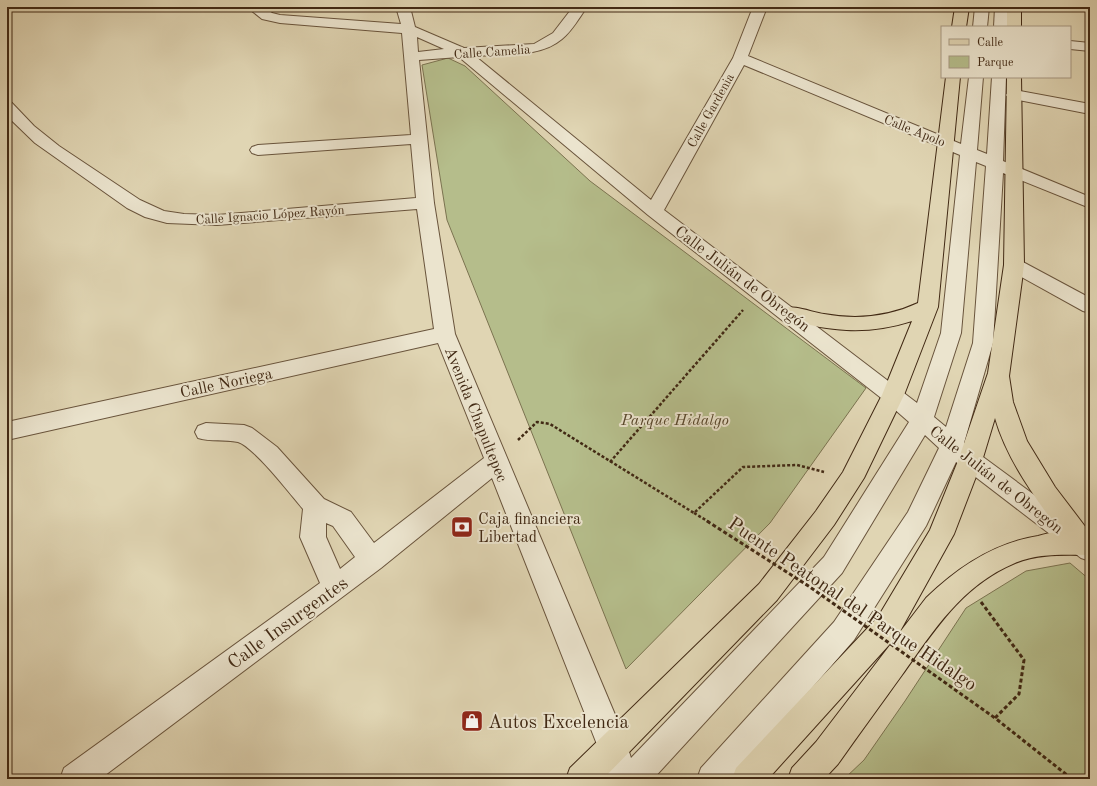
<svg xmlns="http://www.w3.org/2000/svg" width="1097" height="786" viewBox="0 0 1097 786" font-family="'Old Standard TT',serif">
  <rect width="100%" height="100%" fill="#e0d5b3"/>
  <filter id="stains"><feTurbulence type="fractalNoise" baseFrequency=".005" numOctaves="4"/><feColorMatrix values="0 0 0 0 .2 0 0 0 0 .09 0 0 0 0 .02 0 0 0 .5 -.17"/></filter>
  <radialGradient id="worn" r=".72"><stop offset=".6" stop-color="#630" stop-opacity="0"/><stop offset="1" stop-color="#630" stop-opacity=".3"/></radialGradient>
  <g fill="#b5bd8b" stroke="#7b7350">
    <path d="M448,58L465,66L590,181L866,388L770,523L626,669L447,220L422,65Z"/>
    <path d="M1070,563L1090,580V779H844L864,760L905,701L966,608L1026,571Z"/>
  </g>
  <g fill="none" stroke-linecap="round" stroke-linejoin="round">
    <g stroke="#69543c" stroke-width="2">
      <g id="minor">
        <path d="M7,7H15L13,10L8,11Z"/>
        <path d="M247,7H263L272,13L280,15L401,24L396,7H410L415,27L464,48L534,44L553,33L573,7H587C579,18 572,31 562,39C540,58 503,54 475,56L651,200L733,58L753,7H767L748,56L961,144L969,77H983L977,150L987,154L992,77H1006L1003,161L1090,197V208L1003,173L993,343L964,443L1090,536V561L1081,558L956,462L926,526L854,640L732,779H697L701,768L834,622L908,512L939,448L925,435L842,573L653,779H607L598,747L492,478L381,568L100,779H60L64,768L320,583L300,537L303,509C290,494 254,447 238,442C225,439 211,442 198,438L195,432L198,426L206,423L244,425L252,428L277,447L324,499L351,512L374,543L484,458L438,343L7,440V422L434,329L417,209L217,225L167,223L145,217L127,208L35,143L7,116V101L12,103L34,126L59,146L140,200L164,211L184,214L217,215L416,198L411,144L258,155L252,153L250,150L252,147L258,145L411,135L402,33L280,23L262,19ZM417,37L444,49L418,52ZM459,57L648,215L885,401L909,422L824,557L631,758L624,736L455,334L434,203L419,60ZM744,65L960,155L941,333L917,403L664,210ZM976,162L986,166L973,343L946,427L934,417L961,333ZM326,523L333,526L355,557L340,569L326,537Z"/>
        <path d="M975,7H989L987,27H973Z"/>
        <path d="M995,7H1009L1008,27H994Z"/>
        <path d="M1070,41L1090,43V51L1070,49Z"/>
        <path d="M1014,90L1090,104V114L1009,98L1006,95L1009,92Z"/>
        <path d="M1014,259L1021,261L1090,298V313L1083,311L1007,269L1004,265L1007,261Z"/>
      </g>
    </g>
    <g stroke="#412914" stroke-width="2">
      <g id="major">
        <path d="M955,7H969L966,27H952Z"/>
        <rect x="1007" y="7" width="14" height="20"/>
        <path d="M946,77H960L938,307L904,395L864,478L834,525L777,600L603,779H566L570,768L759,584L816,511L843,472L882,395L912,321C865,336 828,331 782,318L779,313L782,308C795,305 811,312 824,314C857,320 888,317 918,303Z"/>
        <path d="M1007,77H1021L1024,265L1009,376L1013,402L1027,441L1055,487L1090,533V555C1064,555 1039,553 1015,563C962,585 934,630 902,675C881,704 859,734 838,764L824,779H788L792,768L816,742L926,598C958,567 994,543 1038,536C1045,534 1052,532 1060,532C1035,497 1007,460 995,418L982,461L954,534L898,635L768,779H732L736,768L878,617L930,530L958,461L988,373L1004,265Z"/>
      </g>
    </g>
    <g stroke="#412914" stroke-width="2.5" stroke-dasharray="3 2" stroke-linecap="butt">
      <path d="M518,440L537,422L550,424L694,513L743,467L797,465L824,472"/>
      <path d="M610,462L743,310"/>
    </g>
    <path stroke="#412914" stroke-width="3" stroke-dasharray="4 2.5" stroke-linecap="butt" d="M981,602L1024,660L1019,694L995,718L1072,779"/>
    <use href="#minor" fill="#ebe4ce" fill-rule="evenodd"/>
    <use href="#major" fill="#e0d5b3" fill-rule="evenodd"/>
    <path stroke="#412914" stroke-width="2.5" stroke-dasharray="3 2" stroke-linecap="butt" d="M694,513L709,522"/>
    <path stroke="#412914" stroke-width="3" stroke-dasharray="4 2.5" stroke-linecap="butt" d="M707,521L810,587L995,718"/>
  </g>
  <defs>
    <g id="bank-square" transform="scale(1.15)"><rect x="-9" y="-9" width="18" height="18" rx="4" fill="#8f2418" stroke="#ebe4ce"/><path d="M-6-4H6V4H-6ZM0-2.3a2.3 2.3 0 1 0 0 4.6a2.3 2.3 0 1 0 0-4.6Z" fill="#fff"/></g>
    <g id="shop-square" transform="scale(1.15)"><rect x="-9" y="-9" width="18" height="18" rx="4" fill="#8f2418" stroke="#ebe4ce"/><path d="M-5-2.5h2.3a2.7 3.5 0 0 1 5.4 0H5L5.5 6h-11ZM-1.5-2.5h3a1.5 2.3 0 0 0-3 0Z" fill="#fff"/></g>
  </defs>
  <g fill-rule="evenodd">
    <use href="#bank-square" x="462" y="527"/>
    <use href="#shop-square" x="472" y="721"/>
  </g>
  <g text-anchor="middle" stroke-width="4" stroke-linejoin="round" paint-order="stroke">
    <g font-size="13" fill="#412914" stroke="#ebe4ce">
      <text transform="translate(492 51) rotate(-4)" y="5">Calle Camelia</text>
      <text transform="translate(710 110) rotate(-61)" y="5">Calle Gardenia</text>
      <text transform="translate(915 130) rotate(22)" y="5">Calle Apolo</text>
      <text transform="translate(270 214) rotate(-4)" y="5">Calle Ignacio López Rayón</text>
    </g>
    <g font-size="16" fill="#412914" stroke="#ebe4ce">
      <text transform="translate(743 278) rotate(37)" y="6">Calle Julián de Obregón</text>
      <text transform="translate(226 382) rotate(-12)" y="6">Calle Noriega</text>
      <text transform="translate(477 414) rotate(68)" y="6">Avenida Chapultepec</text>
      <text transform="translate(997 479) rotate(38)" y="6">Calle Julián de Obregón</text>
    </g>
    <g font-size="16" font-style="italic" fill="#58472c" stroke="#ebe4ce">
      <text x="675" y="425">Parque Hidalgo</text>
    </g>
    <g font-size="16" fill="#412914" stroke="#ebe4ce" text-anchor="start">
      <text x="478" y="524">Caja financiera<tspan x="478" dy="18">Libertad</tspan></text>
    </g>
    <g font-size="19" fill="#412914" stroke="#ebe4ce">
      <text transform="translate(853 603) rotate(34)" y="7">Puente Peatonal del Parque Hidalgo</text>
      <text transform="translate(287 622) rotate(-36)" y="7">Calle Insurgentes</text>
    </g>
    <g font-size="19" fill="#412914" stroke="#ebe4ce" text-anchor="start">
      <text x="488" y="728">Autos Excelencia</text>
    </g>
  </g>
  <rect width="1097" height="786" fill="none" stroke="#e0d5b3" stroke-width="24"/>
  <rect x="8" y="8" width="1081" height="770" fill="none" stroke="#412914" stroke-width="2"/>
  <rect x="12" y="12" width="1073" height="762" fill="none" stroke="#412914"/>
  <rect x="941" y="26" width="130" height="52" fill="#ebe4ce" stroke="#a79984"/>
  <rect x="949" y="39" width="20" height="6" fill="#e0d5b3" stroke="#a79984"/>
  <text x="977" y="46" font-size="12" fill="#412914">Calle</text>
  <rect x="949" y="56" width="20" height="12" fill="#b5bd8b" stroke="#a79984"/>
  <text x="977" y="66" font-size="12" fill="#412914">Parque</text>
  <rect width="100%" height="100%" filter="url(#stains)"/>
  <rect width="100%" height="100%" fill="url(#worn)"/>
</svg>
